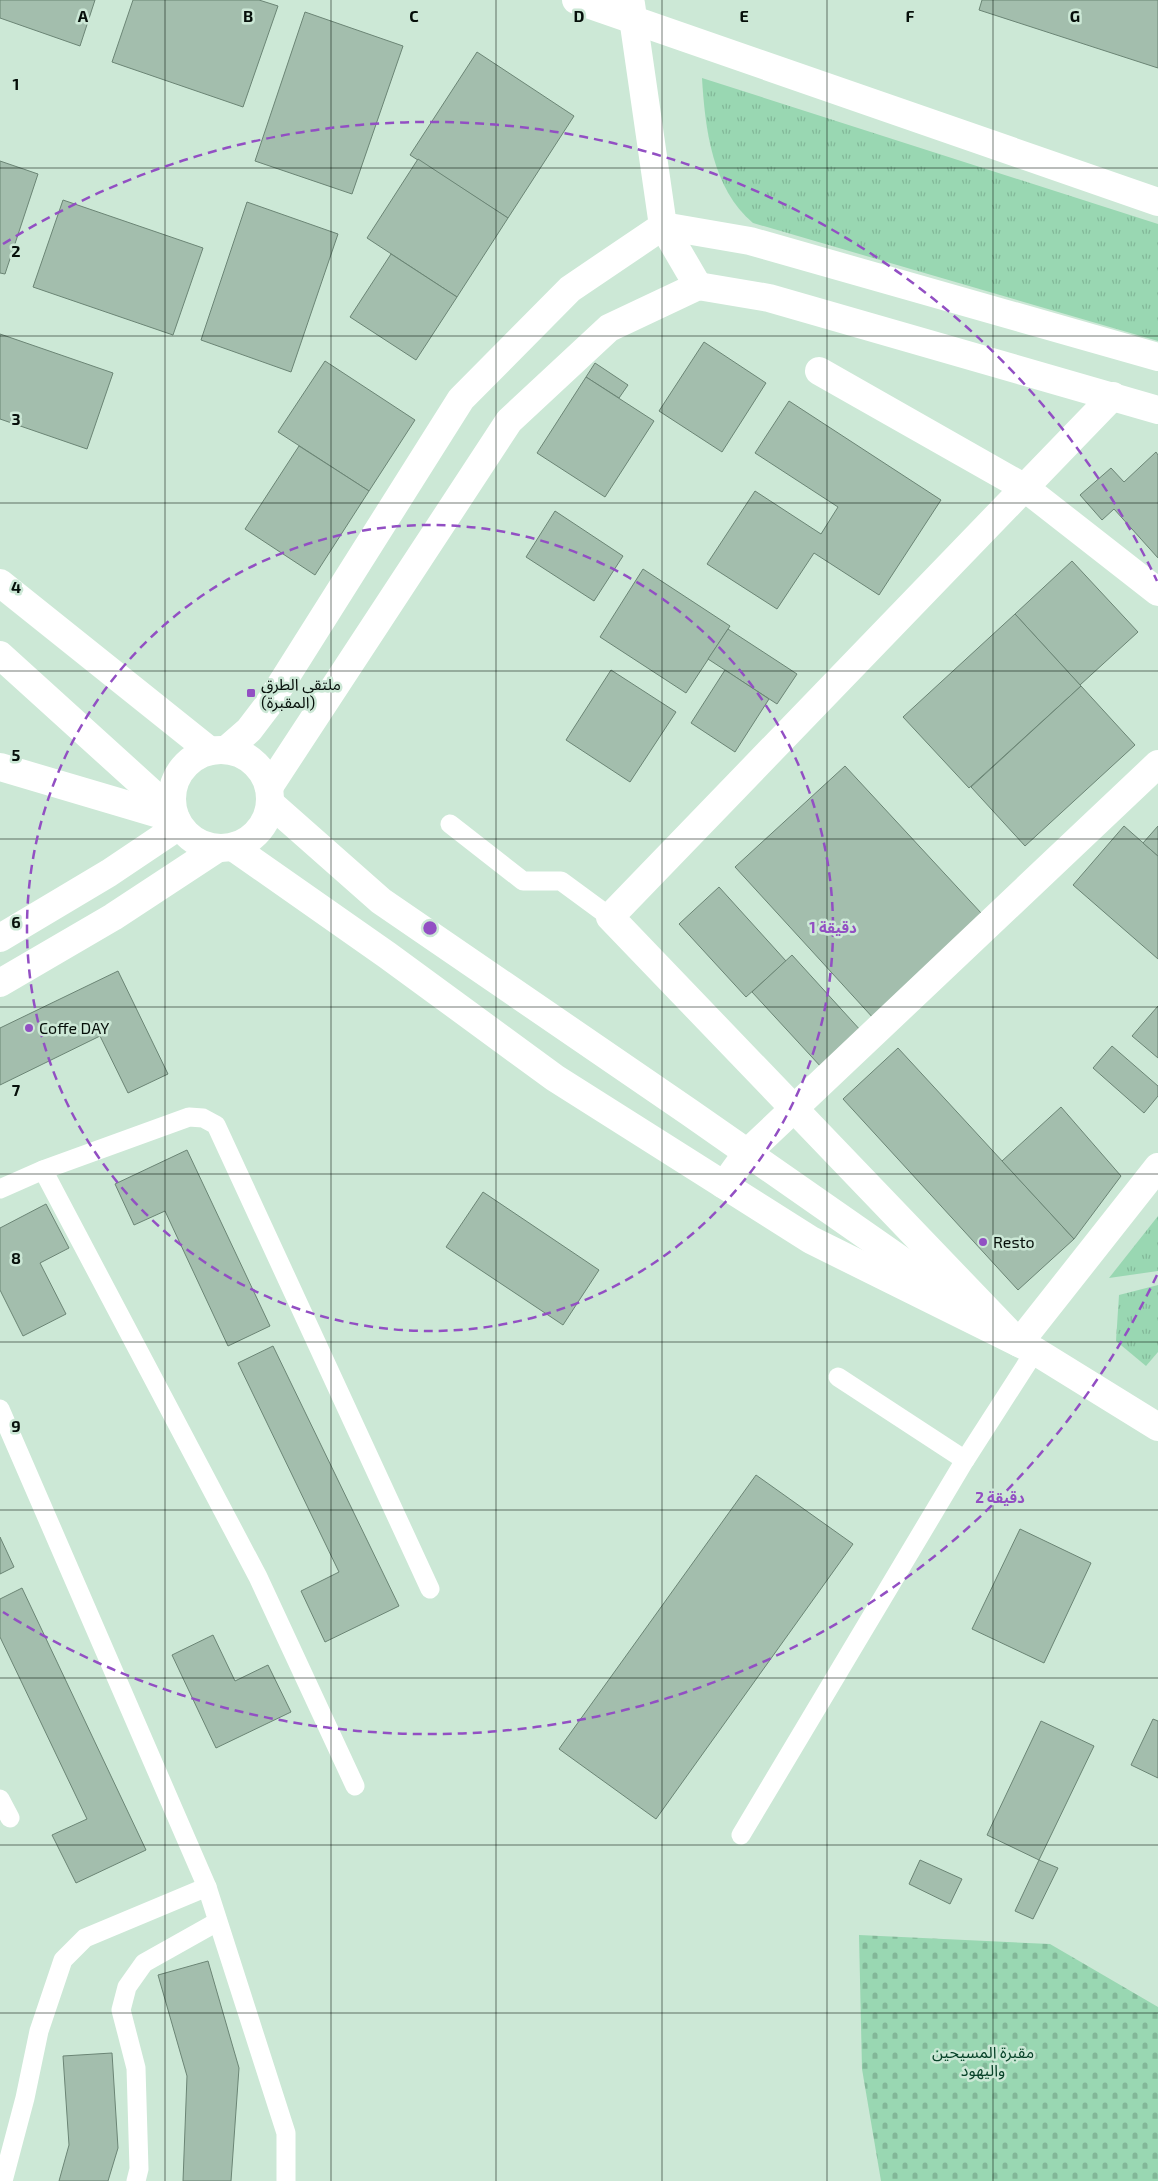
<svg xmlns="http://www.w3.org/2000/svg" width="1158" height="2181" viewBox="0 0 1158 2181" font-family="'Exo 2','Noto Sans Arabic',sans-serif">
  <defs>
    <pattern id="grass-tufts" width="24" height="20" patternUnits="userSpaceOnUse" patternTransform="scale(1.25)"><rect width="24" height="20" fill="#99d7b2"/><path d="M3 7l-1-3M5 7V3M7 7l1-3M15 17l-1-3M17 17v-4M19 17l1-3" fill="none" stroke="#82b798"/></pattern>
    <pattern id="cemetery-stones" width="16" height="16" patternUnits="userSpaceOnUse" patternTransform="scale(1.25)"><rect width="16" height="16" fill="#99d7b2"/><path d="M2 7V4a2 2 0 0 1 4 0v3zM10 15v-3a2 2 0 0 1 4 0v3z" fill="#82b798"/></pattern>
  </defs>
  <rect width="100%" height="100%" fill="#cce8d6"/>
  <g fill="url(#grass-tufts)">
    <path d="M702,78L1158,224V341L753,223C712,189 705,128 702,78Z"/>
    <path d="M1158,1216V1271L1109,1278Z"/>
    <path d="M1158,1285V1352L1146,1366L1116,1341L1119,1295Z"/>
  </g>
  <path fill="url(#cemetery-stones)" d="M859,1935L1050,1944L1158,2007V2181H881L862,2069Z"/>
  <g fill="#a3bead" stroke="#6b8575">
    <path d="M0,0H95L80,46L0,18Z"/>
    <path d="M133,0H259L278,6L243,107L112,62Z"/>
    <path d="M982,0H1158V68L979,10Z"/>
    <path d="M305,12L403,46L352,194L255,161Z"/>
    <path d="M477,52L574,116L508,218L410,155Z"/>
    <path d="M418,159L508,218L457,297L367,238Z"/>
    <path d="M0,161L38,174L5,274L0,273Z"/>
    <path d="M63,200L203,248L173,335L33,287Z"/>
    <path d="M247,202L338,234L291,372L201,340Z"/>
    <path d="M391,254L457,297L416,360L350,317Z"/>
    <path d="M0,334L113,373L87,449L0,419Z"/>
    <path d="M704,342L766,383L722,452L659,411Z"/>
    <path d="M325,361L415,420L369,491L278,432Z"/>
    <path d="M595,363L628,385L619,398L586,377Z"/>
    <path d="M586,377L654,421L605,497L537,453Z"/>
    <path d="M789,401L941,500L879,595L814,553L777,609L707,564L755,491L821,534L838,507L755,453Z"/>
    <path d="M299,446L369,491L315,575L245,529Z"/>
    <path d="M1156,452L1158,455V558L1114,509L1102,520L1080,495L1111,468L1124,482Z"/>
    <path d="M555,511L623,556L594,601L526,557Z"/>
    <path d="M1072,561L1138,632L1080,685L1015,614Z"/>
    <path d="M643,569L730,626L686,693L600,637Z"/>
    <path d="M1015,614L1081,686L969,788L903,717Z"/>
    <path d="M728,629L797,674L777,704L708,659Z"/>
    <path d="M611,670L676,712L630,782L566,740Z"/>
    <path d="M725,670L769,699L735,752L691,723Z"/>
    <path d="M1081,686L1135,745L1025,846L971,787Z"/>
    <path d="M845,766L982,914L875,1020L735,867Z"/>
    <path d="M1124,826L1158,856V959L1073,885Z"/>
    <path d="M1158,826V856L1143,843Z"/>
    <path d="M719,887L786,961L746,997L679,924Z"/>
    <path d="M792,955L862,1032L822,1068L752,992Z"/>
    <path d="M118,971L168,1074L128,1093L100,1036L0,1085V1028Z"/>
    <path d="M1158,1006V1058L1132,1036Z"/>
    <path d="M1112,1046L1158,1086V1096L1144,1113L1093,1068Z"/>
    <path d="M898,1048L1074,1239L1018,1290L843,1099Z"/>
    <path d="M1061,1107L1121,1176L1074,1239L1002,1161Z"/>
    <path d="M187,1150L270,1326L228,1346L165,1211L134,1225L115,1184Z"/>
    <path d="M483,1192L599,1270L563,1325L446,1247Z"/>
    <path d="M46,1204L69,1248L40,1263L66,1314L23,1336L0,1290V1228Z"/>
    <path d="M273,1346L399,1606L325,1642L301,1591L339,1572L238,1363Z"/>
    <path d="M756,1475L853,1544L656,1819L559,1749Z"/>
    <path d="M1020,1529L1091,1563L1044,1663L972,1629Z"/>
    <path d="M0,1537L14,1567L0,1574Z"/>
    <path d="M22,1588L146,1850L76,1883L52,1835L87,1819L0,1637V1599Z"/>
    <path d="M213,1635L235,1681L268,1665L291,1712L216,1748L172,1655Z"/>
    <path d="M1153,1719L1158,1721V1778L1131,1765Z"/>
    <path d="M1041,1721L1094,1746L1039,1860L987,1835Z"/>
    <path d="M920,1860L962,1879L950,1904L909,1884Z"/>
    <path d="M1039,1860L1058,1868L1033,1919L1015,1911Z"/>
    <path d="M208,1961L239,2068L231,2181H183L187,2076L158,1975Z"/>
    <path d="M112,2053L118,2148L108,2181H59L69,2145L63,2056Z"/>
  </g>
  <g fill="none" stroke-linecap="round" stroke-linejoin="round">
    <g stroke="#fff" stroke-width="19">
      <path d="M450,824L523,881H561L610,917"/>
      <path d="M43,1170L189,1117L203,1118L216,1125L430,1589"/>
      <path d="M0,1189L43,1170L258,1577L355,1786"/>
      <path d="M838,1377L965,1460"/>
      <path d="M0,1409L207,1887L286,2133V2181"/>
      <path d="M0,1799L10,1818"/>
      <path d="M741,1835L965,1460L1035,1351"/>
      <path d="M3,2181L25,2098L39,2031L63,1960L85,1938L207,1887"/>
      <path d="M136,2181L139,2169L136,2068L121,2010L127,1987L144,1963L217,1922"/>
    </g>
    <g stroke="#fff" stroke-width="28">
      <path d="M576,0L1158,202"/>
      <path d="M631,4L663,226L698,286"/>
      <path d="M819,371L1025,488L1158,592"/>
      <path d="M1113,396L610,917L1019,1343L1158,1167"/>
      <path d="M0,767L176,819"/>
      <path d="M724,1185L747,1153L1158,764"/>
    </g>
    <g stroke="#fff" stroke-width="28">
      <path d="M0,938L109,873L179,826"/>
      <path d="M0,983L113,917L218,848"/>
    </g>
    <g stroke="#fff" stroke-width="28">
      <path d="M226,750L249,730L268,705L461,399L570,289L663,226L750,241L1158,357"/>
      <path d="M269,787L509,421L609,328L698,286L769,298L1158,410"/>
    </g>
    <g stroke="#fff" stroke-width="28">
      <path d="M270,803L381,901L689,1112L944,1290"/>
      <path d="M233,847L387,955L555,1078L811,1240L1035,1351L1158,1427"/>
    </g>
    <g stroke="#fff" stroke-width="28">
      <path d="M0,583L210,751"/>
      <path d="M0,655L173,812"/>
      <circle cx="221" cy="799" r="49"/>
    </g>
  </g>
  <path fill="none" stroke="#060f0a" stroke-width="1" stroke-opacity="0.55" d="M165,0V2181M331,0V2181M496,0V2181M662,0V2181M827,0V2181M993,0V2181M0,168H1158M0,336H1158M0,503H1158M0,671H1158M0,839H1158M0,1007H1158M0,1174H1158M0,1342H1158M0,1510H1158M0,1678H1158M0,1845H1158M0,2013H1158"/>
  <g fill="none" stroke="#924fc3" stroke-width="2.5" stroke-dasharray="9 6">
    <circle cx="430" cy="928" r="403"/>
    <path d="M1157 1275A806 806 0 0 1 3 1612M3 244A806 806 0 0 1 1157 581"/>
  </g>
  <g fill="#924fc3" stroke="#cce8d6" stroke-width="2">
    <rect x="246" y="688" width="10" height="10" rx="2.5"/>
    <circle cx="29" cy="1028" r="5"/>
    <circle cx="983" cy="1242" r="5"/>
  </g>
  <g text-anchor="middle" stroke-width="5" stroke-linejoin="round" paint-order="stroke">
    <g font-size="16" fill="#060f0a" stroke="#cce8d6" text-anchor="start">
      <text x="261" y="690">ملتقى الطرق<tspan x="261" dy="18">(المقبرة)</tspan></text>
      <text x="39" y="1034">Coffe DAY</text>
      <text x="993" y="1248">Resto</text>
    </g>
    <g font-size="16" fill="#074228" stroke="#cce8d6">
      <text x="983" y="2058">مقبرة المسيحين<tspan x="983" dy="18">واليهود</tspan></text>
    </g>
  </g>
  <g font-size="16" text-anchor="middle" font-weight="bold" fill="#060f0a" stroke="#cce8d6" stroke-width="5" stroke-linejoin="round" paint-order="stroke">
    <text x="83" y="22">A</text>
    <text x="248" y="22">B</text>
    <text x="414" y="22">C</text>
    <text x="579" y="22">D</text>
    <text x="744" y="22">E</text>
    <text x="910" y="22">F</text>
    <text x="1075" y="22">G</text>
    <text x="16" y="90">1</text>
    <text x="16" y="257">2</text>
    <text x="16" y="425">3</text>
    <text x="16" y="593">4</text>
    <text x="16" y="761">5</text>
    <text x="16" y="928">6</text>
    <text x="16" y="1096">7</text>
    <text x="16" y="1264">8</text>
    <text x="16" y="1432">9</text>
  </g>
  <circle cx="430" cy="928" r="8" fill="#924fc3" stroke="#cce8d6" stroke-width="2.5"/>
  <g font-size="15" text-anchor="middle" font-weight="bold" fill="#924fc3" stroke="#cce8d6" stroke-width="5" stroke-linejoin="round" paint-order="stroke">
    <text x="833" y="933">1 دقيقة</text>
    <text x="1000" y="1503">2 دقيقة</text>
  </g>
</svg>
